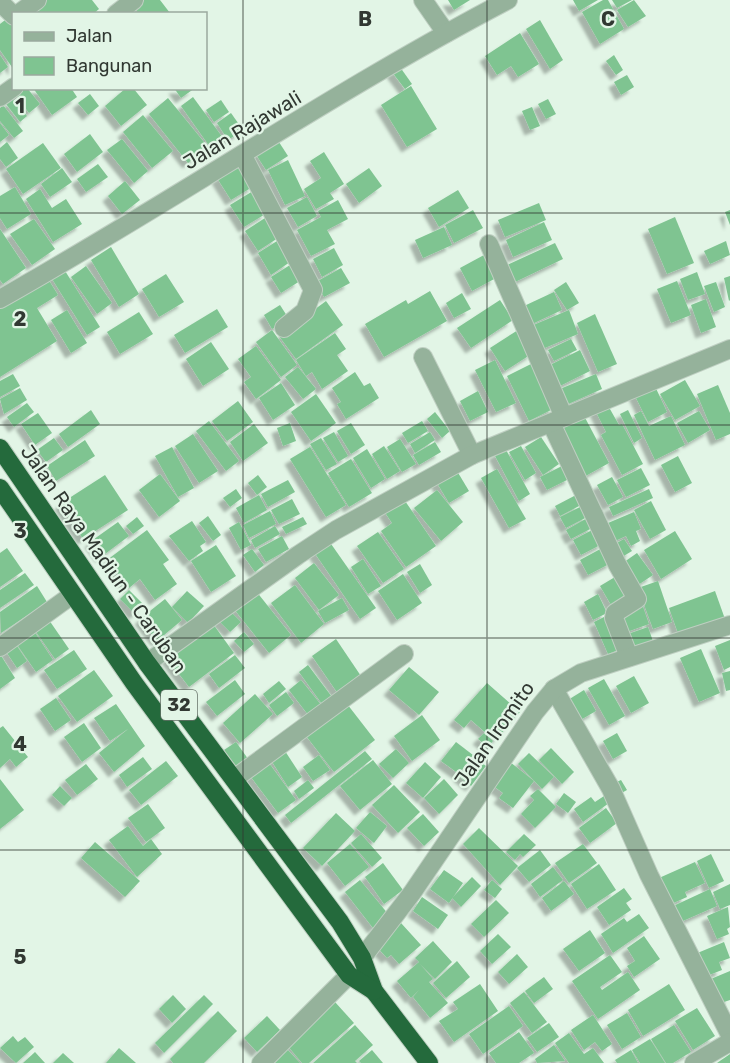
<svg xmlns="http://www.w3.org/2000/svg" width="730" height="1063" viewBox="0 0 730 1063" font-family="Rubik,sans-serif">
  <defs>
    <filter id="shadow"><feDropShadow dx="-5.5" dy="5.5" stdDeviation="1.5" flood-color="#0004"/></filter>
  </defs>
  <rect width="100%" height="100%" fill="#e2f5e6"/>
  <g fill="#7fc491" filter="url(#shadow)">
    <path d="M44,0H92L99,9L93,14H26Z"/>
    <path d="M141,0H160L170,13L139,14L133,6Z"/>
    <path d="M448,0H470L454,10Z"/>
    <path d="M573,0H598L579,11Z"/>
    <path d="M603,0H608L624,29L600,44L582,12Z"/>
    <path d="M612,0H632L617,8Z"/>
    <path d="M634,0L646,16L628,27L617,10Z"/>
    <path d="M9,17L14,23V70L0,50V24Z"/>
    <path d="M540,20L563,60L550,69L526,29Z"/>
    <path d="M520,33L539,64L518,77L511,66L497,75L485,56Z"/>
    <path d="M0,55L8,67L0,73Z"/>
    <path d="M614,55L623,70L616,75L606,61Z"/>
    <path d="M400,67L412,84L405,89L392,72Z"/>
    <path d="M627,75L634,87L621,95L614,82Z"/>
    <path d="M411,86L437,129L407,147L381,105Z"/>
    <path d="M22,88H27L40,104L29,113L15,94Z"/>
    <path d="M33,88H71L77,97L52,115Z"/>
    <path d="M126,88H133L147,105L121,126L105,106Z"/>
    <path d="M174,88H195L181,98Z"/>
    <path d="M90,94L99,106L88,115L78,103Z"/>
    <path d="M193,97L223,138L210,147L181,106Z"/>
    <path d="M168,98L208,147L188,163L149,114Z"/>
    <path d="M13,99L27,116L20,122L6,104Z"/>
    <path d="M548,99L556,114L546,119L538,104Z"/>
    <path d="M221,100L229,112L214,122L206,110Z"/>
    <path d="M3,105L23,131L14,138L0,121V108Z"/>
    <path d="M532,107L540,126L530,130L522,111Z"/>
    <path d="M231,113L243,130L228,140L217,123Z"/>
    <path d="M143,115L173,151L152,168L123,132Z"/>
    <path d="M0,123L9,135L0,142Z"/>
    <path d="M90,134L103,152L77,172L64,154Z"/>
    <path d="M122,139L148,171L134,183L107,150Z"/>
    <path d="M277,139L288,156L266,170L255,153Z"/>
    <path d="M7,142L18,158L6,167L0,159V148Z"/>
    <path d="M43,143L61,168L23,194L6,169Z"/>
    <path d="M324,152L344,184L330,193L334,199L316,209L304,189L321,178L310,161Z"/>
    <path d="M288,160L305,196L285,205L268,170Z"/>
    <path d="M240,163L254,186L231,200L217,178Z"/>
    <path d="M98,164L108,177L86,192L77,179Z"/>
    <path d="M62,168L72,182L50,197L41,184Z"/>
    <path d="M369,168L382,186L359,203L346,184Z"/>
    <path d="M125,181L140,200L122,214L108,196Z"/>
    <path d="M15,187L31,214L7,229L0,218V196Z"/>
    <path d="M40,189L52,208L66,199L82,224L53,242L26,199Z"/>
    <path d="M458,190L469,208L439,227L428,208Z"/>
    <path d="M253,191L267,213L244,227L230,205Z"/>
    <path d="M307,197L317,216L298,227L287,208Z"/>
    <path d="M338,200L348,219L327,230L335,244L311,256L297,230L321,217L318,211Z"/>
    <path d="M539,203L546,220L505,237L498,220Z"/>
    <path d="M473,210L483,228L454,243L445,225Z"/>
    <path d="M730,210V225L725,212Z"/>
    <path d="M675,217L694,263L667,274L648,229Z"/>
    <path d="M265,218L278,238L258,251L245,231Z"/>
    <path d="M34,219L55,249L32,265L10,234Z"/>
    <path d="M544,222L552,240L513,257L506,240Z"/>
    <path d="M444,227L452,245L423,258L415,240Z"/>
    <path d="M0,229L26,268L3,284L0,280Z"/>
    <path d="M277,241L290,262L271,275L258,253Z"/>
    <path d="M726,241L730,255L710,264L704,251Z"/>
    <path d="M555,243L563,259L515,282L507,265Z"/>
    <path d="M111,247L139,294L119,307L91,260Z"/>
    <path d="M334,248L343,265L322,277L313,259Z"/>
    <path d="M484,255L496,278L472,291L460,268Z"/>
    <path d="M290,265L300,281L281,293L271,277Z"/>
    <path d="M62,266L100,327L87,335L49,274Z"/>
    <path d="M86,266L112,303L97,314L71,277Z"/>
    <path d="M341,268L350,283L324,297L316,282Z"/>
    <path d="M697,272L705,294L688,300L680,279Z"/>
    <path d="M166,274L184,302L159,317L142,289Z"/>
    <path d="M730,276V300L729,301L724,278Z"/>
    <path d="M48,279L58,295L37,308L57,341L0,377V309Z"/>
    <path d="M677,281L691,315L671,323L657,289Z"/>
    <path d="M566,282L579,303L567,310L554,290Z"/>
    <path d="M716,282L725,307L714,312L704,286Z"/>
    <path d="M430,291L447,321L384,357L365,324L406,300L408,304Z"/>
    <path d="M554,292L562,310L532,324L524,306Z"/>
    <path d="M462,293L471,309L454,318L446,303Z"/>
    <path d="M706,299L716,327L701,333L691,305Z"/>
    <path d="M500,300L513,320L471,348L457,328Z"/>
    <path d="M326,301L343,325L296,359L279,336Z"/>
    <path d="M280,305L289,319L272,329L264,315Z"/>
    <path d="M217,309L228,327L185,353L174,335Z"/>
    <path d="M67,310L87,343L71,353L51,320Z"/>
    <path d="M569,310L578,334L540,350L531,326Z"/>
    <path d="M139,312L153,334L120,354L107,332Z"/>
    <path d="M595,314L617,364L598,372L577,323Z"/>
    <path d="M272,330L297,365L281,377L256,342Z"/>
    <path d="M518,330L533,353L505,371L490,348Z"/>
    <path d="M335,333L346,349L337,355L348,371L322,389L312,372L306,376L296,360Z"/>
    <path d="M571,339L577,350L554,361L548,350Z"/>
    <path d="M211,342L229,369L203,386L186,359Z"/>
    <path d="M256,346L281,380L256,399L244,382L251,377L238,359Z"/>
    <path d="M580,350L590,371L556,388L546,367Z"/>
    <path d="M495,360L516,403L496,412L475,370Z"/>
    <path d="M533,363L555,408L529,421L507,376Z"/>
    <path d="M298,367L316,389L303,399L285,377Z"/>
    <path d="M355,372L364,386L370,383L379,398L346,419L337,404L341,402L332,388Z"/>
    <path d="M13,374L20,386L0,397V381Z"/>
    <path d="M596,374L602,389L566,405L560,389Z"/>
    <path d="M685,380L700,406L675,420L660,394Z"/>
    <path d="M653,382L667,412L648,422L633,392Z"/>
    <path d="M281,383L295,405L273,420L259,398Z"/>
    <path d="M718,385L730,413V434L716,440L697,394Z"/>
    <path d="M20,388L27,400L4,414L0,399Z"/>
    <path d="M478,391L488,412L470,421L460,401Z"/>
    <path d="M316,394L336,423L311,441L291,412Z"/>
    <path d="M238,401L253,422L227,441L212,421Z"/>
    <path d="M606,402L619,425L622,424L643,464L622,475L601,435L606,432L594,408Z"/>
    <path d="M27,403L34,412L14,427L7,417Z"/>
    <path d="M91,410L100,424L68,447L59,434Z"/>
    <path d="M628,410L642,438L634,443L620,414Z"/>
    <path d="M641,411L649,426L671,416L685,445L655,460L634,415Z"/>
    <path d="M699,411L710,430L688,443L677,423Z"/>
    <path d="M435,412L450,431L442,438L427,419Z"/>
    <path d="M582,412L609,463L582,478L555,426Z"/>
    <path d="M38,413L52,433L35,445L21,424Z"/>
    <path d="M209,421L239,461L226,471L196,431Z"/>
    <path d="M422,421L428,431L408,443L402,433Z"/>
    <path d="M290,423L296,441L283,446L277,428Z"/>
    <path d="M351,423L365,445L351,454L337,431Z"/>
    <path d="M254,424L268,443L243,461L230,442Z"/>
    <path d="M334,432L348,456L338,462L323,438Z"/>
    <path d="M430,432L435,440L415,453L410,444Z"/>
    <path d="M193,434L218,471L199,483L175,446Z"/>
    <path d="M541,437L559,464L543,475L525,447Z"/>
    <path d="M54,438L63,450L46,462L37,450Z"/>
    <path d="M321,438L337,464L326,470L310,444Z"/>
    <path d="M400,439L416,464L402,472L387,447Z"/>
    <path d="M85,440L95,456L56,481L47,466Z"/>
    <path d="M435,442L441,452L419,465L413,455Z"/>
    <path d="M384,446L400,471L387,479L372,454Z"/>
    <path d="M521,446L536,473L525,480L509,452Z"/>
    <path d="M172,447L194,488L178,497L155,456Z"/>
    <path d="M310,447L346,505L326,517L290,459Z"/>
    <path d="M505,448L530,494L519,501L494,454Z"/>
    <path d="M367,449L385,479L371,488L353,458Z"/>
    <path d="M678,456L692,483L675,492L661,465Z"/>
    <path d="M351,459L372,493L349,507L328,473Z"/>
    <path d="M564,465L571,478L547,490L540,477Z"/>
    <path d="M454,466L469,491L449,503L434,478Z"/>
    <path d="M641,468L650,485L626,497L617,480Z"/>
    <path d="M497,469L526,519L509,528L481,478Z"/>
    <path d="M160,474L180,501L159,517L139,490Z"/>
    <path d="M105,475L128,510L83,539L60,504Z"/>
    <path d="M258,475L267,487L257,495L248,483Z"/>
    <path d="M612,477L623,497L608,505L597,485Z"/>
    <path d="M288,480L295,492L268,507L261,494Z"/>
    <path d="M236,489L242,498L230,507L223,498Z"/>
    <path d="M649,489L653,498L613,516L609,507Z"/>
    <path d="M437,490L463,522L441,541L414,508Z"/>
    <path d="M259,495L267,510L244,523L236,508Z"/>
    <path d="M576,495L581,505L560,516L555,506Z"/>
    <path d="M403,498L436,546L406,567L381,531L392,523L384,511Z"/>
    <path d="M292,499L300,514L279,524L271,510Z"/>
    <path d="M651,501L666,530L650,539L634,510Z"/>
    <path d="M584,505L589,516L566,528L560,517Z"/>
    <path d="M270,511L276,524L249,538L243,525Z"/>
    <path d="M634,512L641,529L636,531L640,541L631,546L626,536L615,541L608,523Z"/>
    <path d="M208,516L221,535L213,541L199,523Z"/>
    <path d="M137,517L144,526L133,534L126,526Z"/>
    <path d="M303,517L307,524L286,534L282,527Z"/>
    <path d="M589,517L594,527L571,539L566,530Z"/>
    <path d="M192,521L206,542L200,546L203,551L189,561L169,536Z"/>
    <path d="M118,522L129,536L101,557L90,542Z"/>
    <path d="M239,522L251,545L241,550L229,528Z"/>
    <path d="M275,526L280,534L255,548L251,540Z"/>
    <path d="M596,528L604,543L581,555L573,540Z"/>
    <path d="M147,530L169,560L163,564L177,584L155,600L140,579L129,588L107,560Z"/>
    <path d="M675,531L692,559L661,579L644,550Z"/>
    <path d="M378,532L404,569L383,583L357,546Z"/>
    <path d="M282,536L289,549L266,562L258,549Z"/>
    <path d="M624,539L632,551L622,557L615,544Z"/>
    <path d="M329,541L376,608L360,619L314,552Z"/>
    <path d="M216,545L236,576L211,592L191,561Z"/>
    <path d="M604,547L613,562L588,575L580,560Z"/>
    <path d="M7,548L23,571L0,587V553Z"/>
    <path d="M252,549L264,565L255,572L243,555Z"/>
    <path d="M637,553L653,575L635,587L620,565Z"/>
    <path d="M363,559L381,586L368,594L351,567Z"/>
    <path d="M314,563L339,595L319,610L295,578Z"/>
    <path d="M420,564L432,585L420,593L407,572Z"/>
    <path d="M25,573L34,585L0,608V590Z"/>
    <path d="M403,574L422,603L397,620L378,591Z"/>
    <path d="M620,574L634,597L614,610L600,586Z"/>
    <path d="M658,581L672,622L653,629L638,588Z"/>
    <path d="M295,585L324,624L301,643L271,603Z"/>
    <path d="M37,586L47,602L1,633L0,612Z"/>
    <path d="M129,590L144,605L135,614L120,599Z"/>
    <path d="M187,591L204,606L188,623L172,607Z"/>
    <path d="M256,591L291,635L269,653L234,609Z"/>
    <path d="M715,591L725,619L679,636L669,608Z"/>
    <path d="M598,594L607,613L593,620L584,602Z"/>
    <path d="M342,598L349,610L325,623L318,611Z"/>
    <path d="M165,599L182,620L157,641L140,619Z"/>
    <path d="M642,604L649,624L624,633L617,613Z"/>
    <path d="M228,609L241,622L230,632L218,620Z"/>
    <path d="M608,615L623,648L608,654L594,622Z"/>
    <path d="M49,620L69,649L55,659L34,629Z"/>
    <path d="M213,624L234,653L189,687L167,658Z"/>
    <path d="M648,627L654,644L631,653L625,635Z"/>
    <path d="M34,631L53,660L36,672L16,643Z"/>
    <path d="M244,632L254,644L244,652L234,641Z"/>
    <path d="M336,639L365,682L341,698L312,656Z"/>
    <path d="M730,640V667L724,670L715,646Z"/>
    <path d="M15,643L27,661L17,668L5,650Z"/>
    <path d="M701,649L720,693L699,702L680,658Z"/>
    <path d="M74,650L87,669L57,689L44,670Z"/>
    <path d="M0,654L15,678L0,689Z"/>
    <path d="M235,655L245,668L219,688L209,674Z"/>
    <path d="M308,665L332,697L322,704L299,672Z"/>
    <path d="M409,667L439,692L419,715L389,690Z"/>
    <path d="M94,670L113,696L77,722L58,696Z"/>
    <path d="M730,671V690L726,691L722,673Z"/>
    <path d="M634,676L649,703L631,713L616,686Z"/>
    <path d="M604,679L625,716L609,725L588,688Z"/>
    <path d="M235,680L245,694L217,716L206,702Z"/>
    <path d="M301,680L322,706L309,716L289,690Z"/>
    <path d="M279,681L286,689L269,703L263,694Z"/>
    <path d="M487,683L520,712L495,741L471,720L464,728L454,720Z"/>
    <path d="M584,690L596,711L577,722L568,700Z"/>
    <path d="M286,692L294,703L277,716L269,705Z"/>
    <path d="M255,694L273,714L240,743L223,723Z"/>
    <path d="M56,698L71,720L55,731L40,709Z"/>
    <path d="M344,700L375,740L334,772L303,732Z"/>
    <path d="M116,704L145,746L114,772L99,753L128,729L110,741L94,718Z"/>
    <path d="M422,715L440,740L412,761L394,736Z"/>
    <path d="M84,723L101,748L82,762L64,737Z"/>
    <path d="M3,726L28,757L16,767L10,759L0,768V728Z"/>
    <path d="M484,733L493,741L488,747L478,739Z"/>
    <path d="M617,733L627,751L613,759L603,741Z"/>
    <path d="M236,742L251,763L240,771L224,750Z"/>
    <path d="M456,742L473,755L459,774L441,761Z"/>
    <path d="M551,748L574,772L562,784L539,760Z"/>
    <path d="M396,749L409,763L393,778L379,764Z"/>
    <path d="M285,751L302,777L288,787L271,760Z"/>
    <path d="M365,751L372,759L291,823L285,815Z"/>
    <path d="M529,753L554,777L542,789L518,764Z"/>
    <path d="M319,755L330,770L313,781L303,767Z"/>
    <path d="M143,757L152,769L127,787L119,775Z"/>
    <path d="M474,757L486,766L471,786L459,776Z"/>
    <path d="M266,759L296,800L278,813L248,773Z"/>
    <path d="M373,760L392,784L360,810L340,786Z"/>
    <path d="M166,761L178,776L141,805L129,790Z"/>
    <path d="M425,762L441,777L423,798L406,783Z"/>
    <path d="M510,762L534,781L513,808L499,798L503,793L492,785Z"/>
    <path d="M86,764L98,779L77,795L65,780Z"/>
    <path d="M0,779L24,810L0,829Z"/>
    <path d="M444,779L458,795L439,814L424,798Z"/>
    <path d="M308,780L314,788L299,799L294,791Z"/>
    <path d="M621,780L627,790L616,796L610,785Z"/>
    <path d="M394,785L420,812L398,833L372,805Z"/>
    <path d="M60,786L72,798L64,806L52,795Z"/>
    <path d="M538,789L556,807L535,828L521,814L534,800L530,796Z"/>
    <path d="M564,793L576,802L568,813L556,804Z"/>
    <path d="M604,796L609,803L583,822L574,809L591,797L595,802Z"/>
    <path d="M148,804L165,828L146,842L128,818Z"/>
    <path d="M606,808L617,823L590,843L579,828Z"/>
    <path d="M370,812L387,826L374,843L356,828Z"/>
    <path d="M336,813L355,831L322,866L303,848Z"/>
    <path d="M423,814L439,832L424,846L407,828Z"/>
    <path d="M128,826L143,846L151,839L162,854L137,877L109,840Z"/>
    <path d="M479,828L518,866L500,885L463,844Z"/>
    <path d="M361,834L382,858L372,867L351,843Z"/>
    <path d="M524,834L536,845L523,857L520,854L515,860L506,852Z"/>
    <path d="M95,842L140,881L125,897L81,858Z"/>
    <path d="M350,844L369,867L345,886L327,863Z"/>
    <path d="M583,844L597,863L569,883L555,863Z"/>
    <path d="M540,850L551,865L529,882L517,868Z"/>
    <path d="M711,854L724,881L709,888L697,861Z"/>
    <path d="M695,862L705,883L685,892L687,897L671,904L659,878Z"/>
    <path d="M383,863L403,890L384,904L365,877Z"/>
    <path d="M599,864L616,890L587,909L571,884Z"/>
    <path d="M553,867L563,880L540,897L531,884Z"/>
    <path d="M444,870L463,883L449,903L430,889Z"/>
    <path d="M472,877L481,886L461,907L452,898Z"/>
    <path d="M360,880L389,915L373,928L345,892Z"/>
    <path d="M492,880L502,889L495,898L484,890Z"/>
    <path d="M564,881L574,894L551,911L542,898Z"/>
    <path d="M730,884V905L720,909L713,892Z"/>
    <path d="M624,888L632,899L626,903L631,910L609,925L597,907Z"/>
    <path d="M710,889L717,906L676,924L669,908Z"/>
    <path d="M422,897L448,915L438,929L413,911Z"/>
    <path d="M496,900L509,913L484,937L471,924Z"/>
    <path d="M728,907L730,927L727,929L729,934L717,939L707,916Z"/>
    <path d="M639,914L649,928L613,953L601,934L624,918L627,922Z"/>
    <path d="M401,923L421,945L399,964L391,955L387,958L376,946Z"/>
    <path d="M590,930L605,953L579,971L563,949Z"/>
    <path d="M498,934L511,947L492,964L480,951Z"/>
    <path d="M644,936L660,959L634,977L627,966L635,961L627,948Z"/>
    <path d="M433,941L452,962L435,979L420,964L433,979L429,982L448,1003L430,1018L413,997L419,990L411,998L397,981L419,962L415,958Z"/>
    <path d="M724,942L730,958L719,962L722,970L704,977L695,954Z"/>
    <path d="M517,954L528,967L509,984L498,972Z"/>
    <path d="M610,955L622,972L600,987L602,990L628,972L640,990L598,1019L572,981Z"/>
    <path d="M457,961L470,977L446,998L433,983Z"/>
    <path d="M730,971V1000L724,1002L728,1012L706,981Z"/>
    <path d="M544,977L553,989L534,1003L525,991Z"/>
    <path d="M480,984L498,1011L454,1042L439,1021L458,1009L453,1002Z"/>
    <path d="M669,984L685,1010L643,1036L628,1010Z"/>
    <path d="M524,992L547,1022L532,1033L510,1003Z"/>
    <path d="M173,995L186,1009L172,1023L159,1009Z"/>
    <path d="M204,995L213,1004L164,1053L155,1043Z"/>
    <path d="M335,1002L354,1023L309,1063H302L287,1045Z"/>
    <path d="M509,1006L523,1026L483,1054L469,1034Z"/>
    <path d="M697,1008L715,1036L693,1050L675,1021Z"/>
    <path d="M218,1011L237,1031L204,1063H173L170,1059Z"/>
    <path d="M627,1013L641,1037L622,1049L607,1025Z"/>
    <path d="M593,1015L612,1044L602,1051L595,1042L584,1050L571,1030Z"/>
    <path d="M267,1016L280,1030L257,1052L244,1038Z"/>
    <path d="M549,1023L559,1037L537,1052L527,1038Z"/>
    <path d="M355,1025L373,1045L355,1061L357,1063H313Z"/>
    <path d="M674,1025L691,1052L673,1063H666L651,1039Z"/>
    <path d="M519,1032L534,1053L519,1063H496L489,1053Z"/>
    <path d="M569,1033L584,1054L593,1048L604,1063H569L555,1043Z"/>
    <path d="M13,1036L18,1042L25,1037L34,1047L16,1063L0,1048Z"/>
    <path d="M650,1039L665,1063H640L632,1050Z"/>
    <path d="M554,1045L565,1061L537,1063L535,1059Z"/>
    <path d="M285,1047L300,1063H268Z"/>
    <path d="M119,1048L136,1063H106Z"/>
    <path d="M372,1050L383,1063H361L359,1061Z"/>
    <path d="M631,1050L638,1063H617L615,1060Z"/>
    <path d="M35,1052L45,1063H23Z"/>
    <path d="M63,1053L74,1063H53Z"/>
    <path d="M730,1054V1063H717Z"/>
  </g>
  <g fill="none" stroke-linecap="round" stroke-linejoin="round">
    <g stroke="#bfcfc2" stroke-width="20">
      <g id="street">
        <path d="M423,0L446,33"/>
        <path d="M0,2L14,16"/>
        <path d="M18,14L37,0"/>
        <path d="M116,14L134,0"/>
        <path d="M0,97L14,87"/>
        <path d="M243,156L313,290L305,311L284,328"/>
        <path d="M489,244L563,415"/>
        <path d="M0,299C171,203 334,91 508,0"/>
        <path d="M423,357L472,455"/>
        <path d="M551,423L617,564L637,599L615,613L614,618L629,657"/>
        <path d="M0,647L72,595"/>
        <path d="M147,663L298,555L336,530L472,455L730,349"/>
        <path d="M554,689L611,789L649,875L730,1035"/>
        <path d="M234,779L404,654"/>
        <path d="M362,958L412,893L535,712L554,689L581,673L730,625"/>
        <path d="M261,1063L349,975"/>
        <path d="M694,1063L730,1042"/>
      </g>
    </g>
    <g stroke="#bfcfc2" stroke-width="20">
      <g id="highway">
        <path d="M0,448L147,663L340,922L362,958L374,991L429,1063"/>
        <path d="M0,488L134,683L349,975L374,991"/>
      </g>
    </g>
    <use href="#street" stroke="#95b29b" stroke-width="18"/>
    <use href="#highway" stroke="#246a3c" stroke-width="18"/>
  </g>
  <path fill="none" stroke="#313832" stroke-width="1.5" stroke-opacity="0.55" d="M243,0V1063M487,0V1063M0,213H730M0,425H730M0,638H730M0,850H730"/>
  <g text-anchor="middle" stroke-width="4.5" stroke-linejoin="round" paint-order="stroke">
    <rect fill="#e2f5e6" stroke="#667168" stroke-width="1.5" x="161" y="690" width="36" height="30" rx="4.5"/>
    <g font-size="18" font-weight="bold" fill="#313832">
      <text x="179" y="711">32</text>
    </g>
    <g font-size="20" fill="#313832" stroke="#e2f5e6">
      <text transform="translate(242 130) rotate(-31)" y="7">Jalan Rajawali</text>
      <text transform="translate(104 559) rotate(55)" y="7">Jalan Raya Madiun - Caruban</text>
      <text transform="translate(494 734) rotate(-55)" y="7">Jalan Iromito</text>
    </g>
  </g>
  <g font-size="20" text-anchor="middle" font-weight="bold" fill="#313832" stroke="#e2f5e6" stroke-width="4.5" stroke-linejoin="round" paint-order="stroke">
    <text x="365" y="26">B</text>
    <text x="608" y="26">C</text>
    <text x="20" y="113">1</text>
    <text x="20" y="326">2</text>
    <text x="20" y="538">3</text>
    <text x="20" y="751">4</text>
    <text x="20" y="964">5</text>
  </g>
  <rect x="12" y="12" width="195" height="78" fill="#e2f5e6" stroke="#9ba99e" stroke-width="1.5"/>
  <rect x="24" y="32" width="30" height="9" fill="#95b29b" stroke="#9ba99e" stroke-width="1.5"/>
  <text x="66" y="42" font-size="18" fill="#313832">Jalan</text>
  <rect x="24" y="57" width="30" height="18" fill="#7fc491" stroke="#9ba99e" stroke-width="1.5"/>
  <text x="66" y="72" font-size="18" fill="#313832">Bangunan</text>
</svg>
